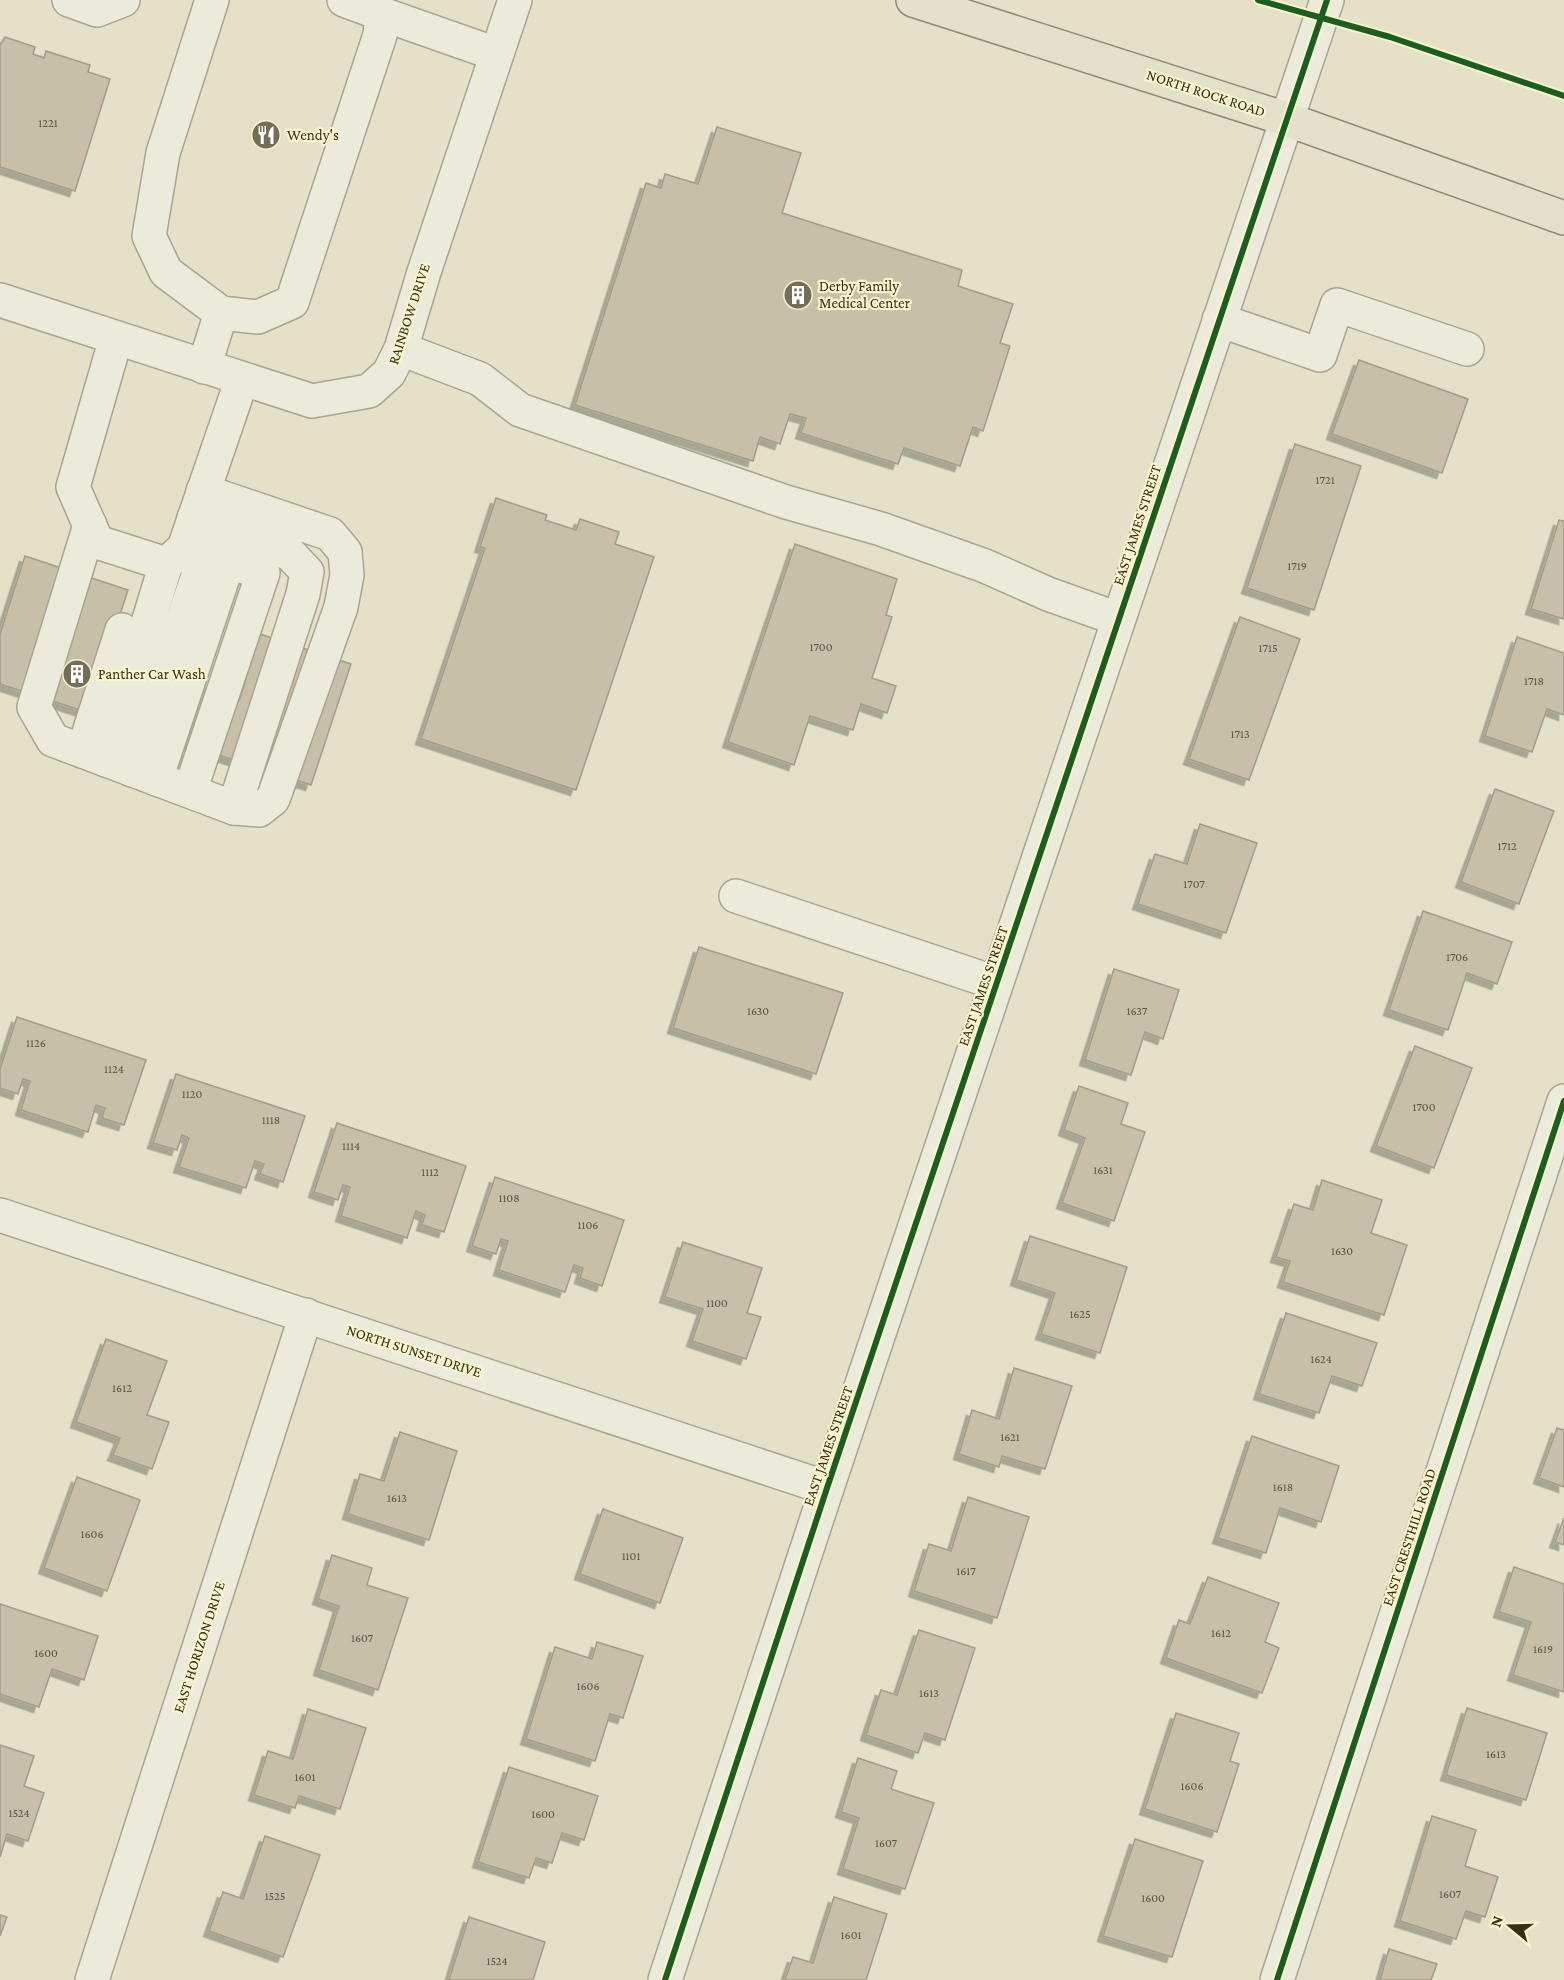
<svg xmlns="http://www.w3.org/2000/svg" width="1564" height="1980" viewBox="0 0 1564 1980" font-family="'Crimson Pro',serif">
  <defs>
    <filter id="shadow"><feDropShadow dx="-5.5" dy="5.5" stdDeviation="0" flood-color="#0004"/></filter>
  </defs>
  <rect width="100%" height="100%" fill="#e4e1c8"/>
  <g fill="#c8bfa8" stroke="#a49c87" stroke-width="1.5" filter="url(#shadow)">
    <path d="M5,37L35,47L33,54L44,58L46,51L90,65L88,72L110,79L75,191L0,167V45Z"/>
    <path d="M717,127L801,153L782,213L962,270L958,286L1013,304L1000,343L1010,346L983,431L973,427L960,466L904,448L898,464L801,433L806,418L790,414L780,444L760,437L753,461L575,405L646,183L661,188L665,174L698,184Z"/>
    <path d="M1359,360L1468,399L1442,473L1332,434Z"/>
    <path d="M1295,444L1361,466L1314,610L1247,588Z"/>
    <path d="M496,498L547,515L545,520L576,530L580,519L619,532L615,544L654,557L576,790L421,739L485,548L480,547Z"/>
    <path d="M1559,520L1564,521V619L1531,609Z"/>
    <path d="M795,544L897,579L886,615L892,617L872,678L896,686L887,713L861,704L853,730L810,716L794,765L728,742Z"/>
    <path d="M25,556L128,590L106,658L239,701L260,634L351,664L311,785L0,684V634Z"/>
    <path d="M1240,617L1300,639L1249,780L1189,759Z"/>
    <path d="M1517,637L1564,653V715L1547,709L1532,752L1485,736Z"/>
    <path d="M1495,789L1554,811L1519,904L1461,882Z"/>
    <path d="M1200,824L1257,843L1226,933L1138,904L1155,854L1187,864Z"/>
    <path d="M1423,911L1512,942L1497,984L1467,973L1448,1030L1389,1010Z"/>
    <path d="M699,947L843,993L816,1074L673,1028Z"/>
    <path d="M1114,969L1179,990L1163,1039L1145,1032L1131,1075L1085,1060Z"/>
    <path d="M17,1017L146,1060L124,1125L102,1118L105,1108L96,1105L88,1132L21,1110L30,1081L23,1079L18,1094L0,1088V1069Z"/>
    <path d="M1415,1046L1472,1068L1434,1168L1376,1146Z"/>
    <path d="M176,1074L305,1116L283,1182L260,1174L264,1164L255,1161L246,1188L179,1167L189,1138L182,1135L177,1150L153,1143Z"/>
    <path d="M1079,1086L1128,1103L1121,1124L1145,1132L1114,1221L1062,1203L1085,1138L1064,1130Z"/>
    <path d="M337,1123L466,1166L444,1232L422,1225L425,1215L416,1211L407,1238L341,1216L350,1187L343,1185L338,1200L314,1192Z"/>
    <path d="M495,1177L624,1220L602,1286L580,1278L583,1268L574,1265L565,1292L499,1270L508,1241L501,1239L496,1254L472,1246Z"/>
    <path d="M1322,1180L1382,1200L1371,1233L1407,1245L1384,1315L1283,1282L1290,1261L1276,1257L1294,1204L1313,1210Z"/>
    <path d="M1030,1236L1127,1267L1100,1353L1041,1334L1055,1293L1016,1280Z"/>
    <path d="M683,1242L762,1268L747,1313L761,1317L746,1359L692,1341L703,1309L665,1297Z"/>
    <path d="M1286,1313L1377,1343L1362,1386L1332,1376L1319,1413L1259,1394Z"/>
    <path d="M106,1339L167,1361L147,1415L169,1422L152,1469L113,1455L120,1438L76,1422Z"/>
    <path d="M1014,1368L1072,1386L1045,1469L1002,1456L999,1467L959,1454L972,1410L999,1419Z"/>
    <path d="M1557,1428L1564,1430V1487L1539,1478Z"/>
    <path d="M400,1432L457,1451L429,1540L348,1514L360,1474L384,1481Z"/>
    <path d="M1252,1436L1339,1466L1321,1522L1280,1508L1266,1553L1218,1538Z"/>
    <path d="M77,1477L140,1500L107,1591L44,1568Z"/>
    <path d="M968,1497L1029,1517L997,1618L914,1591L929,1544L951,1551Z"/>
    <path d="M603,1509L683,1538L660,1603L580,1574Z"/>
    <path d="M1564,1518V1545L1555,1542Z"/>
    <path d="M332,1555L372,1568L367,1585L408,1598L378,1690L319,1670L339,1606L318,1599Z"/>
    <path d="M1514,1567L1564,1584V1692L1513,1675L1531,1622L1499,1612Z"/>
    <path d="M1208,1577L1279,1603L1265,1642L1279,1648L1262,1693L1166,1658L1179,1620L1190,1624Z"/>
    <path d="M0,1604L98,1636L84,1680L52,1669L39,1707L0,1694Z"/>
    <path d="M919,1630L975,1648L945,1740L925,1733L918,1753L866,1735L881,1690L897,1695Z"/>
    <path d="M597,1642L643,1656L623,1718L610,1714L595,1761L526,1739L555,1647L592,1659Z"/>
    <path d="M1467,1708L1547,1733L1526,1800L1446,1775Z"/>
    <path d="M308,1709L366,1728L340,1809L299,1796L295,1808L254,1795L268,1751L293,1759Z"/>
    <path d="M1176,1713L1239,1733L1230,1761L1239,1764L1217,1832L1145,1809Z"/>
    <path d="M0,1745L34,1756L24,1786L44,1793L28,1841L7,1834L0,1857Z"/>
    <path d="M858,1758L897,1771L891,1789L934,1803L905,1889L843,1869L859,1818L841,1812Z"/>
    <path d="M509,1767L598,1796L584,1840L562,1833L552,1863L536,1858L529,1878L478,1862Z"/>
    <path d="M1432,1816L1476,1830L1465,1866L1498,1877L1485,1917L1466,1911L1456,1939L1400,1921Z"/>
    <path d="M265,1836L320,1855L283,1957L209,1931L223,1892L243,1899Z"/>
    <path d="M1135,1839L1203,1861L1172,1957L1103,1936Z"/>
    <path d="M834,1897L887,1914L866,1980H785L793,1957L813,1963Z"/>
    <path d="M0,1915L7,1917L0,1936Z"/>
    <path d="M469,1917L545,1942L533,1980H449Z"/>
    <path d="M1389,1949L1437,1964L1431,1980H1380Z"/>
  </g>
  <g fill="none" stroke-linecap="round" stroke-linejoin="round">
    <g stroke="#a9a492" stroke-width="36">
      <g id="minor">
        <path d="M69,0L97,10L123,0"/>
        <path d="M212,0L163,153L149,236L166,272L221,313L258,317L292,302L380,35L382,14L344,0"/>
        <path d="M382,14L496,54"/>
        <path d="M0,300L312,401L369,391L389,373L401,349L424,272L515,0"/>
        <path d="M1219,320L1320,355L1337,305L1467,349"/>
        <path d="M116,338L73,487L97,542L166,564L184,548L242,379"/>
        <path d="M401,349L480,379L520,410L786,502L881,529L985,566L1048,594L1118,619"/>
        <path d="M204,367L221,313"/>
        <path d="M194,518L290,554L307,572L303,594L234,808"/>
        <path d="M90,525L34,707L53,740L234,808L259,810L273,799L341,607L347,575L345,552L330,534L203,491"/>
        <path d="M184,548L263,573L190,791"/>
        <path d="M83,751L122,630"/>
        <path d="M106,760L166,564"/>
        <path d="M132,770L205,555"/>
        <path d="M156,779L228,562"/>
        <path d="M736,896L996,983"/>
        <path d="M0,1215L827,1488"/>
        <path d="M92,1980L306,1315"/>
        <path d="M665,1980L827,1488L1327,0"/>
        <path d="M1277,1980L1564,1101"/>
      </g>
    </g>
    <g stroke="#8e8a79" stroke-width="36">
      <path id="major" d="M913,0L1286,119L1564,218"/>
    </g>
    <use href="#minor" stroke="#eceada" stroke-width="33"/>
    <use href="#major" stroke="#e4e1cb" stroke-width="33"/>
    <g stroke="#f8f4cb" stroke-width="10">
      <g id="cycleway">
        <path d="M1258,0L1390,37L1564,96"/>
        <path d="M665,1980L827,1488L1327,0"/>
        <path d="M1277,1980L1564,1101"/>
      </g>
    </g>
    <use href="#cycleway" stroke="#1b5e20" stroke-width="6"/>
  </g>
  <defs>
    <g id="restaurant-disc" transform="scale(1.5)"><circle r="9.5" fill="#746d57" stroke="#f8f4cb"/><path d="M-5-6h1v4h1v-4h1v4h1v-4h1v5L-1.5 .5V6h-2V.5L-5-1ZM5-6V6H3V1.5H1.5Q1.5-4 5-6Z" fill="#fff"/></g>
    <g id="building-disc" transform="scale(1.5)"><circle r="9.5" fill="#746d57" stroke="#f8f4cb"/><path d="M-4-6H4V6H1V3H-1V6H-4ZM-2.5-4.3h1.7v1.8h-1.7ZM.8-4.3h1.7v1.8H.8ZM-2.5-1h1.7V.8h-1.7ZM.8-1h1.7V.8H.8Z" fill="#fff"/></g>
  </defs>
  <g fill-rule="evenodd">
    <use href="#restaurant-disc" x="266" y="135"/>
    <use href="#building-disc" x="798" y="295"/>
    <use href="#building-disc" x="77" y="674"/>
  </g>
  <g text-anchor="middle" stroke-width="4.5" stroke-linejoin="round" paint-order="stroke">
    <g font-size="12" fill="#5b523e">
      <text x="48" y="127">1221</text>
      <text x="1325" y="484">1721</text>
      <text x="1297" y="570">1719</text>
      <text x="821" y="651">1700</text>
      <text x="1268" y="652">1715</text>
      <text x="1534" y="685">1718</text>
      <text x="1240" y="738">1713</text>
      <text x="1507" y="850">1712</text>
      <text x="1194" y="888">1707</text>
      <text x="1457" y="961">1706</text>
      <text x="758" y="1015">1630</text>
      <text x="1137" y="1015">1637</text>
      <text x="36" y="1047">1126</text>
      <text x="114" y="1073">1124</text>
      <text x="192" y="1098">1120</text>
      <text x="1424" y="1111">1700</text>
      <text x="271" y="1124">1118</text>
      <text x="351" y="1150">1114</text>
      <text x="1103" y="1174">1631</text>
      <text x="430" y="1176">1112</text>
      <text x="509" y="1202">1108</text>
      <text x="588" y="1229">1106</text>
      <text x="1342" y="1255">1630</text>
      <text x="717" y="1307">1100</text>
      <text x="1080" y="1318">1625</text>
      <text x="1321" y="1363">1624</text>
      <text x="122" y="1392">1612</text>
      <text x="1010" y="1441">1621</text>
      <text x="1283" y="1491">1618</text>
      <text x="397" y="1502">1613</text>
      <text x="92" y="1538">1606</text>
      <text x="631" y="1560">1101</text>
      <text x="966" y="1575">1617</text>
      <text x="1221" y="1637">1612</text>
      <text x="362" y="1642">1607</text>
      <text x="1543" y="1653">1619</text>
      <text x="46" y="1657">1600</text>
      <text x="588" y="1690">1606</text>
      <text x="929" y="1697">1613</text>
      <text x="1496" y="1758">1613</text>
      <text x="305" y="1781">1601</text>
      <text x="1192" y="1790">1606</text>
      <text x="19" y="1817">1524</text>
      <text x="543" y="1818">1600</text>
      <text x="886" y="1847">1607</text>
      <text x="1450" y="1898">1607</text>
      <text x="275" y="1900">1525</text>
      <text x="1153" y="1902">1600</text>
      <text x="851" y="1939">1601</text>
      <text x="497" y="1965">1524</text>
    </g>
    <g font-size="15" fill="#372e1a" stroke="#f8f4cb">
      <text transform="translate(1206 93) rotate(18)" y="5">NORTH ROCK ROAD</text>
      <text transform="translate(409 314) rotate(-72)" y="5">RAINBOW DRIVE</text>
      <text transform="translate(1137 525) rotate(-72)" y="5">EAST JAMES STREET</text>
      <text transform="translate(983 986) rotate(-71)" y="5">EAST JAMES STREET</text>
      <text transform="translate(414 1351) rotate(18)" y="5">NORTH SUNSET DRIVE</text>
      <text transform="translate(828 1446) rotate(-71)" y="5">EAST JAMES STREET</text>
      <text transform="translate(1409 1537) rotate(-72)" y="5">EAST CRESTHILL ROAD</text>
      <text transform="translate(199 1647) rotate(-72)" y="5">EAST HORIZON DRIVE</text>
    </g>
    <g font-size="15" fill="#372e1a" stroke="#f8f4cb" text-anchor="start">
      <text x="287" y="140">Wendy's</text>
      <text x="819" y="291">Derby Family<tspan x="819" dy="17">Medical Center</tspan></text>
      <text x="98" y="679">Panther Car Wash</text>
    </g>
  </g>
  <g transform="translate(1510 1926) rotate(289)" stroke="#f8f4cb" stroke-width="4.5" paint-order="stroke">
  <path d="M0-4.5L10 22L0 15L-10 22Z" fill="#372e1a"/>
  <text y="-9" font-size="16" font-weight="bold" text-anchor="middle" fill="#372e1a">N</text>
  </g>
</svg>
